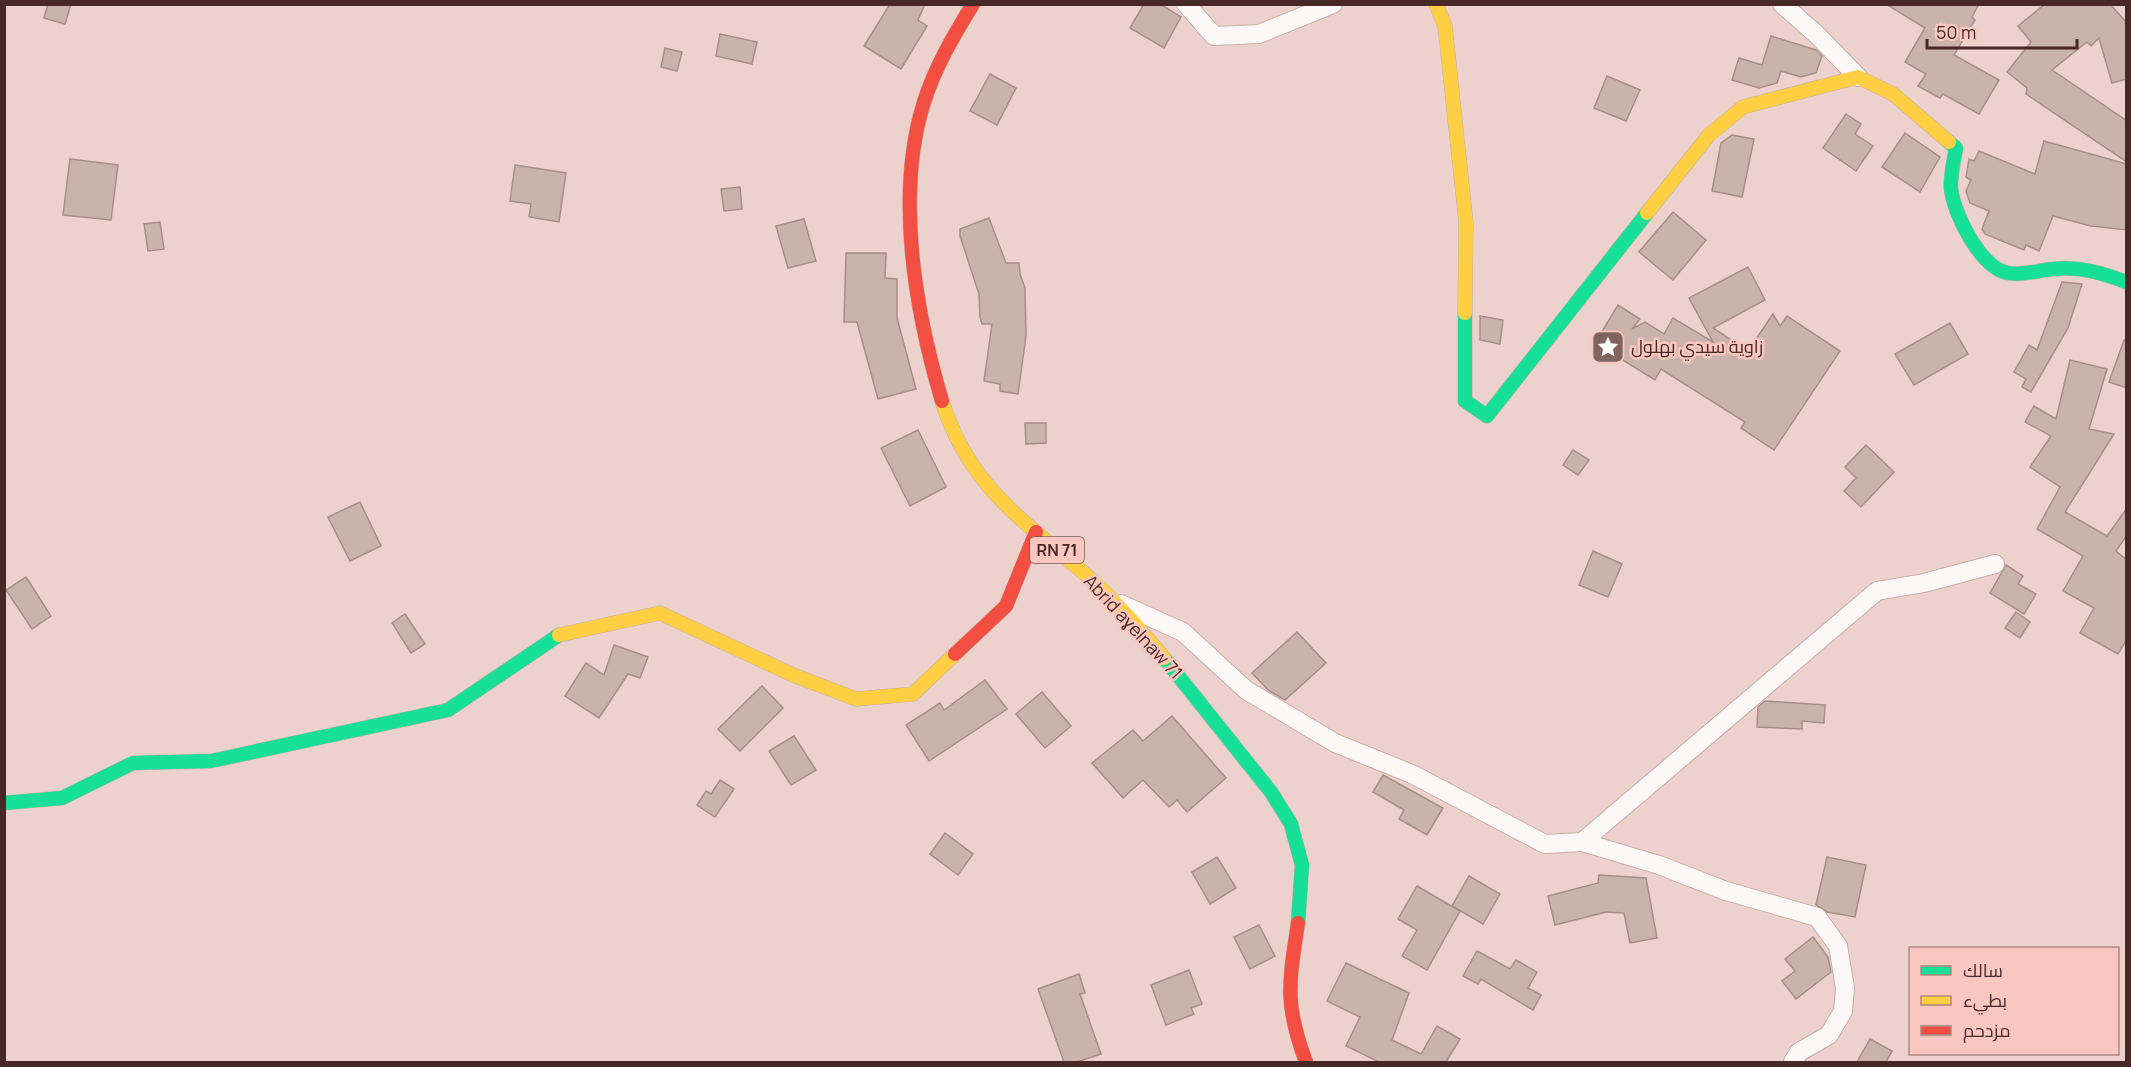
<svg xmlns="http://www.w3.org/2000/svg" width="2131" height="1067" viewBox="0 0 2131 1067" font-family="Manrope,Cairo,sans-serif">
  <rect width="100%" height="100%" fill="#ecd1cd"/>
  <g fill="#cab3ab" stroke="#a78f87" stroke-width="1.5">
    <path d="M48,4H71L65,24L44,18Z"/>
    <path d="M890,4H925L918,20L927,26L901,69L864,46Z"/>
    <path d="M1144,4H1160L1181,17L1164,48L1130,28Z"/>
    <path d="M1886,4H1979L1972,17L1975,20L1954,55L1999,80L1979,114L1943,94L1940,98L1918,86L1926,74L1905,62L1925,28Z"/>
    <path d="M2045,4H2110L2127,23V79L2112,83L2099,38L2091,46L2087,42L2052,70L2127,121V162L2026,94L2027,88L2007,72L2031,42L2018,26Z"/>
    <path d="M720,34L757,42L752,64L716,56Z"/>
    <path d="M1771,36L1816,50L1822,56L1816,73L1801,77L1781,71L1777,83L1759,88L1732,80L1739,58L1762,65Z"/>
    <path d="M665,48L682,52L677,71L661,67Z"/>
    <path d="M990,74L1016,88L997,125L970,111Z"/>
    <path d="M1607,76L1640,90L1626,121L1594,108Z"/>
    <path d="M1846,114L1861,124L1855,134L1873,146L1856,171L1823,148Z"/>
    <path d="M1905,133L1940,157L1920,192L1882,167Z"/>
    <path d="M1732,135L1754,139L1742,197L1712,191L1721,143Z"/>
    <path d="M2044,141L2127,164V230L2091,226L2053,216L2039,251L2026,245L2024,250L1985,234L1982,229L1989,211L1970,203L1966,191L1971,180L1966,177L1969,159L1974,161L1979,151L2035,174Z"/>
    <path d="M70,159L118,165L111,220L63,215Z"/>
    <path d="M515,165L566,173L559,222L529,217L531,204L510,201Z"/>
    <path d="M740,187L742,209L724,211L721,189Z"/>
    <path d="M1673,212L1706,240L1673,280L1639,252Z"/>
    <path d="M989,218L1006,263H1019L1020,274L1025,288L1026,336L1018,394L1000,391V384L984,381L992,324H982L980,317L979,294L960,236V229Z"/>
    <path d="M804,219L816,261L788,268L776,226Z"/>
    <path d="M160,222L164,249L148,251L144,224Z"/>
    <path d="M846,253H886L885,278L897,279V318L916,389L878,399L857,322H844Z"/>
    <path d="M1748,267L1765,300L1713,328L1748,351L1773,314L1780,326L1787,316L1840,351L1774,450L1741,428L1745,422L1661,369L1655,380L1595,343L1618,305L1640,319L1632,329L1645,322L1664,334L1673,318L1713,342L1689,298Z"/>
    <path d="M2062,282L2082,284L2068,328L2031,392L2022,387L2026,379L2014,372L2029,345L2037,350Z"/>
    <path d="M1480,316L1503,320L1500,344L1480,340Z"/>
    <path d="M1950,323L1968,354L1914,385L1895,354Z"/>
    <path d="M2124,340H2127V388L2109,382Z"/>
    <path d="M2070,360L2107,369L2089,429L2114,434L2065,512L2107,536L2127,508V535L2116,551L2127,560V639L2118,654L2080,633L2094,608L2063,591L2083,556L2037,529L2060,487L2030,467L2051,436L2025,422L2034,406L2056,419Z"/>
    <path d="M1025,423H1046V443L1026,444Z"/>
    <path d="M918,430L946,487L910,506L881,448Z"/>
    <path d="M1866,445L1894,472L1861,507L1844,491L1856,478L1845,467Z"/>
    <path d="M1573,450L1589,460L1578,475L1563,465Z"/>
    <path d="M360,502L381,546L350,561L328,517Z"/>
    <path d="M1593,551L1622,564L1608,597L1579,585Z"/>
    <path d="M2006,565L2023,576L2018,584L2036,594L2024,614L1990,593Z"/>
    <path d="M26,577L51,616L32,629L6,590Z"/>
    <path d="M2016,612L2030,622L2020,638L2005,628Z"/>
    <path d="M405,614L425,644L411,653L392,623Z"/>
    <path d="M1297,632L1326,663L1285,700L1268,690L1252,673Z"/>
    <path d="M614,645L648,657L640,678L628,674L599,718L565,696L586,663L604,675Z"/>
    <path d="M985,680L1007,709L929,761L906,725L940,703L944,710Z"/>
    <path d="M762,686L783,708L740,751L718,729Z"/>
    <path d="M1042,692L1071,726L1045,748L1016,714Z"/>
    <path d="M1765,701L1825,705L1824,723L1802,721V729L1757,727L1758,707Z"/>
    <path d="M1172,716L1226,778L1187,812L1177,800L1169,807L1143,780L1123,798L1092,763L1133,730L1143,741Z"/>
    <path d="M794,736L816,770L791,785L769,751Z"/>
    <path d="M1383,775L1443,808L1427,835L1399,819L1404,810L1373,792Z"/>
    <path d="M720,780L734,789L715,817L697,805L706,791L711,794Z"/>
    <path d="M945,833L973,854L958,875L930,854Z"/>
    <path d="M1217,857L1236,888L1210,904L1192,872Z"/>
    <path d="M1827,857L1866,865L1855,917L1827,912L1816,905Z"/>
    <path d="M1599,875L1646,878L1657,938L1630,943L1624,913L1606,912L1555,925L1548,896L1598,883Z"/>
    <path d="M1469,876L1500,894L1483,924L1452,906Z"/>
    <path d="M1417,886L1460,911L1427,970L1402,956L1417,930L1398,919Z"/>
    <path d="M1259,925L1275,956L1250,969L1234,937Z"/>
    <path d="M1813,937L1828,957L1831,972L1796,999L1782,981L1795,971L1785,959Z"/>
    <path d="M1477,951L1510,969L1516,960L1537,972L1528,988L1541,995L1533,1010L1481,979L1478,984L1463,976Z"/>
    <path d="M1346,963L1409,993L1392,1040L1421,1054L1437,1026L1460,1039L1446,1062H1379L1346,1046L1360,1017L1327,1001Z"/>
    <path d="M1189,970L1202,1004L1191,1008L1194,1014L1166,1025L1151,985Z"/>
    <path d="M1079,974L1085,993L1080,994L1101,1054L1077,1062H1064L1038,989Z"/>
    <path d="M1870,1039L1892,1051L1886,1062H1857Z"/>
  </g>
  <g fill="none" stroke-linecap="round" stroke-linejoin="round">
    <g stroke="#c9ada9" stroke-width="20">
      <g id="street">
        <path d="M1186,4L1214,36L1259,34L1333,4"/>
        <path d="M1782,4L1816,34L1858,77"/>
        <path d="M1121,604L1183,632L1246,690L1335,743L1412,774L1545,844L1582,842L1877,591L1924,583L1995,564"/>
        <path d="M1582,842L1659,865L1726,891L1817,917L1838,946L1845,988L1843,1011L1829,1035L1799,1052L1793,1062"/>
      </g>
    </g>
    <g stroke="#c9ada9" stroke-width="15">
      <g id="fast">
        <path d="M1949,142L1956,148C1954,161 1950,175 1951,189C1954,215 1981,268 2008,273C2023,276 2039,270 2054,269C2079,266 2103,273 2126,282"/>
        <path d="M1465,313V401L1487,416L1647,213"/>
        <path d="M1164,658L1271,792L1291,824L1302,865L1298,923"/>
        <path d="M4,803L62,798L133,763L211,761L448,710L559,635"/>
      </g>
    </g>
    <g stroke="#c9ada9" stroke-width="15">
      <g id="slow">
        <path d="M1436,4L1445,26L1466,223L1465,313"/>
        <path d="M1647,213L1709,135L1743,107L1858,77L1893,94L1949,142"/>
        <path d="M942,401C970,491 1030,524 1095,583C1120,606 1142,632 1164,658"/>
        <path d="M559,635L660,613L793,675L856,699L913,694L955,654"/>
      </g>
    </g>
    <g stroke="#c9ada9" stroke-width="15">
      <g id="jam">
        <path d="M942,401C915,310 895,194 924,102C935,67 954,35 973,4"/>
        <path d="M955,654L1006,606L1036,532"/>
        <path d="M1298,923C1289,983 1284,1003 1306,1062"/>
      </g>
    </g>
    <use href="#street" stroke="#fcf8f8" stroke-width="18"/>
    <use href="#fast" stroke="#16e098" stroke-width="14"/>
    <use href="#slow" stroke="#ffcf43" stroke-width="14"/>
    <use href="#jam" stroke="#f24e42" stroke-width="14"/>
  </g>
  <defs>
    <g id="sight-square" transform="scale(1.725)"><rect x="-9" y="-9" width="18" height="18" rx="4" fill="#81635f" stroke="#f9c7c0"/><path d="M0-6L1.8-2.2L6-1.7L2.9 1.2L3.7 5.4L0 3.3L-3.7 5.4L-2.9 1.2L-6-1.7L-1.8-2.2Z" fill="#fff"/></g>
  </defs>
  <g fill-rule="evenodd">
    <use href="#sight-square" x="1608" y="347"/>
  </g>
  <g text-anchor="middle" stroke-width="5" stroke-linejoin="round" paint-order="stroke">
    <rect fill="#f9c7c0" stroke="#7c5853" stroke-width="1.5" x="1030" y="537" width="54" height="26" rx="4.5"/>
    <g font-size="16" font-weight="bold" fill="#472824">
      <text x="1057" y="556">RN 71</text>
    </g>
    <g font-size="18" fill="#472824" stroke="#f9c7c0" text-anchor="start">
      <text x="1631" y="353">زاوية سيدي بهلول</text>
    </g>
    <g font-size="18" fill="#472824" stroke="#f9c7c0">
      <text transform="translate(1133 627) rotate(47)" y="6">Abrid aɣelnaw 71</text>
    </g>
  </g>
  <rect width="2131" height="1067" fill="none" stroke="#472824" stroke-width="12"/>
  <rect x="1909" y="947" width="210" height="108" fill="#f9c7c0" stroke="#b28782" stroke-width="1.5"/>
  <rect x="1921" y="966" width="30" height="9" fill="#16e098" stroke="#b28782" stroke-width="1.5"/>
  <text x="1963" y="977" font-size="18" fill="#472824">سالك</text>
  <rect x="1921" y="996" width="30" height="9" fill="#ffcf43" stroke="#b28782" stroke-width="1.5"/>
  <text x="1963" y="1007" font-size="18" fill="#472824">بطيء</text>
  <rect x="1921" y="1026" width="30" height="9" fill="#f24e42" stroke="#b28782" stroke-width="1.5"/>
  <text x="1963" y="1037" font-size="18" fill="#472824">مزدحم</text>
  <path d="M1927 39v9h150v-9" fill="none" stroke="#472824" stroke-width="3"/>
  <text x="1936" y="39" font-size="18" fill="#472824" stroke="#f9c7c0" stroke-width="4.5" paint-order="stroke">50 m</text>
</svg>
